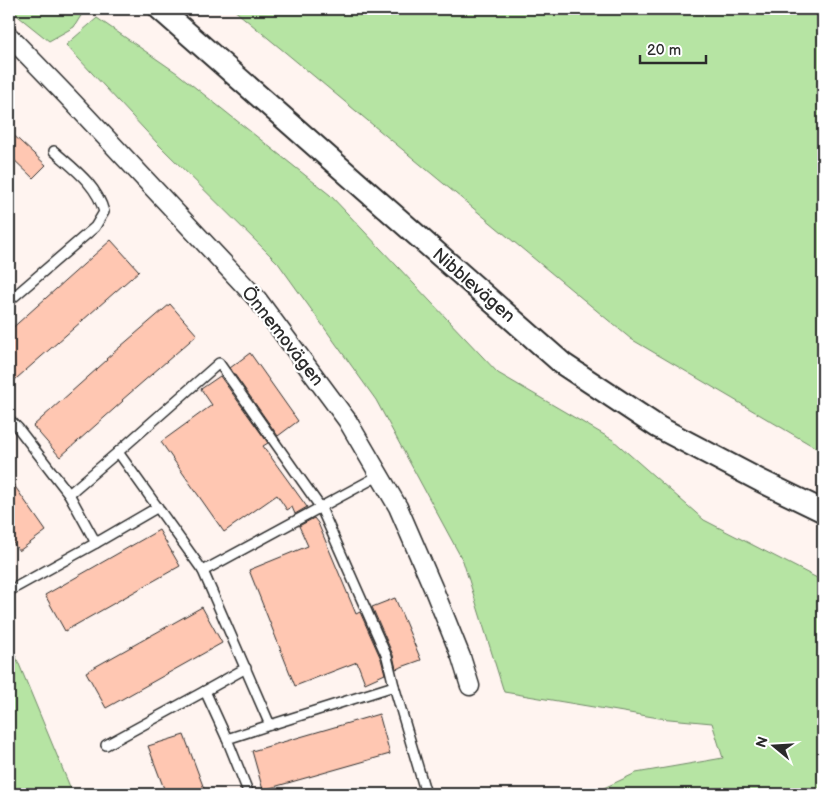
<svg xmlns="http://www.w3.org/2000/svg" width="832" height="803" viewBox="0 0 832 803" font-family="'Balsamiq Sans',sans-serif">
  <rect width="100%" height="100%" fill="#fff4f0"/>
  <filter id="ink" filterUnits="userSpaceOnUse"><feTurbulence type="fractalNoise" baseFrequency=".02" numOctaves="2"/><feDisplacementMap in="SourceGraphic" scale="10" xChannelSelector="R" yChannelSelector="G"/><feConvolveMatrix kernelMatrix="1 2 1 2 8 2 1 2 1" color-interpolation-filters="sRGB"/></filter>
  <g filter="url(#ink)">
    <g fill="#b6e4a3" stroke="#708867">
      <path d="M9,9H85L74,27L49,41Z"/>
      <path d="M233,9H823V452L631,339Z"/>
      <path d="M97,18L177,73L330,195L498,373L613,440L704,520L823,581V794H591L636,773L723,758L712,723L659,718L504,692L463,561L376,400L278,263L158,144L66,45Z"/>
      <path d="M9,640L73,794H9Z"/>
    </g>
    <g fill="#ffc7b2" stroke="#2b2b2b">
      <path d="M9,131L46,165L33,178L9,155Z"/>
      <path d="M111,240L139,271L9,385V331Z"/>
      <path d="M170,304L197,335L122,400L123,401L60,457L33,426L107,360L106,359Z"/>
      <path d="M250,353L298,421L278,436L230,368Z"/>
      <path d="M220,376L268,443L263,446L307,507L295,514L292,507L287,510L277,495L224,532L161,442L212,405L201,389Z"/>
      <path d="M9,478L46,531L19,551L9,537Z"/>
      <path d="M314,518L318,523L356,614L360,612L381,659L385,674L365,683L357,662L295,686L249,570L308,546L299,526Z"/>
      <path d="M159,530L180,566L65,631L45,595Z"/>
      <path d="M395,598L421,660L396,669L393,655L372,607Z"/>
      <path d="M202,607L222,643L106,708L86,672Z"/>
      <path d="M379,714L390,754L263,790L252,751Z"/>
      <path d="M184,735L206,794H166L148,746Z"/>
    </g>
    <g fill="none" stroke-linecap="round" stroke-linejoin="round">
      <g stroke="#2b2b2b" stroke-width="12">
        <g id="service">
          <path d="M9,301L95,227L104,212C97,185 74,169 54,151"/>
          <path d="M9,419L18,428L69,494L118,452L203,571L270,725L227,739L249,794"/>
          <path d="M118,452L219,363L321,508L387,657L394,686"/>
          <path d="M69,494L96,543L158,507"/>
          <path d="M203,571L380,475"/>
          <path d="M9,591L96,543"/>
          <path d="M270,725L394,686L426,794"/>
          <path d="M227,739L205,691L246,668"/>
          <path d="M106,745L205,691"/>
        </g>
      </g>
      <g stroke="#2b2b2b" stroke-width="21">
        <path id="minor" d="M9,36L68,97L258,300L347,420L398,507L434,590L461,657L470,686"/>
      </g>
      <g stroke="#2b2b2b" stroke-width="25">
        <path id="tertiary" d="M160,9L563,364L658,427L761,481L823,511"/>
      </g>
      <use href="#service" stroke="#fff" stroke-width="9"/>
      <use href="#minor" stroke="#fff" stroke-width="18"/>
      <use href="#tertiary" stroke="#fff" stroke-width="21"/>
    </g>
  </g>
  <g text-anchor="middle" stroke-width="4.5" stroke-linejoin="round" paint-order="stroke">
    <g font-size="18" fill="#2b2b2b" stroke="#fff">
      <text transform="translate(474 285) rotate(41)" y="6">Nibblevägen</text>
      <text transform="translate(283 336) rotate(52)" y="6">Önnemovägen</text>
    </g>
  </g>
  <rect width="832" height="803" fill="none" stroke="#fff" stroke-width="30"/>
  <rect x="15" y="15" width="802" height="773" fill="none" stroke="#2b2b2b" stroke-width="2" filter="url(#ink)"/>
  <g transform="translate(774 746) rotate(288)" stroke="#ffffff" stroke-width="4" paint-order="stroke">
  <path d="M0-4L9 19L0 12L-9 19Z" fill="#2b2b2b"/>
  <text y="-8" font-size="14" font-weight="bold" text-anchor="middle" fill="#2b2b2b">N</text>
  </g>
  <path d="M640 55v8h66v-8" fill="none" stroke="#2b2b2b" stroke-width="2.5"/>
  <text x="647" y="55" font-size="15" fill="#2b2b2b" stroke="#ffffff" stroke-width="4" paint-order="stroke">20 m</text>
</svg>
